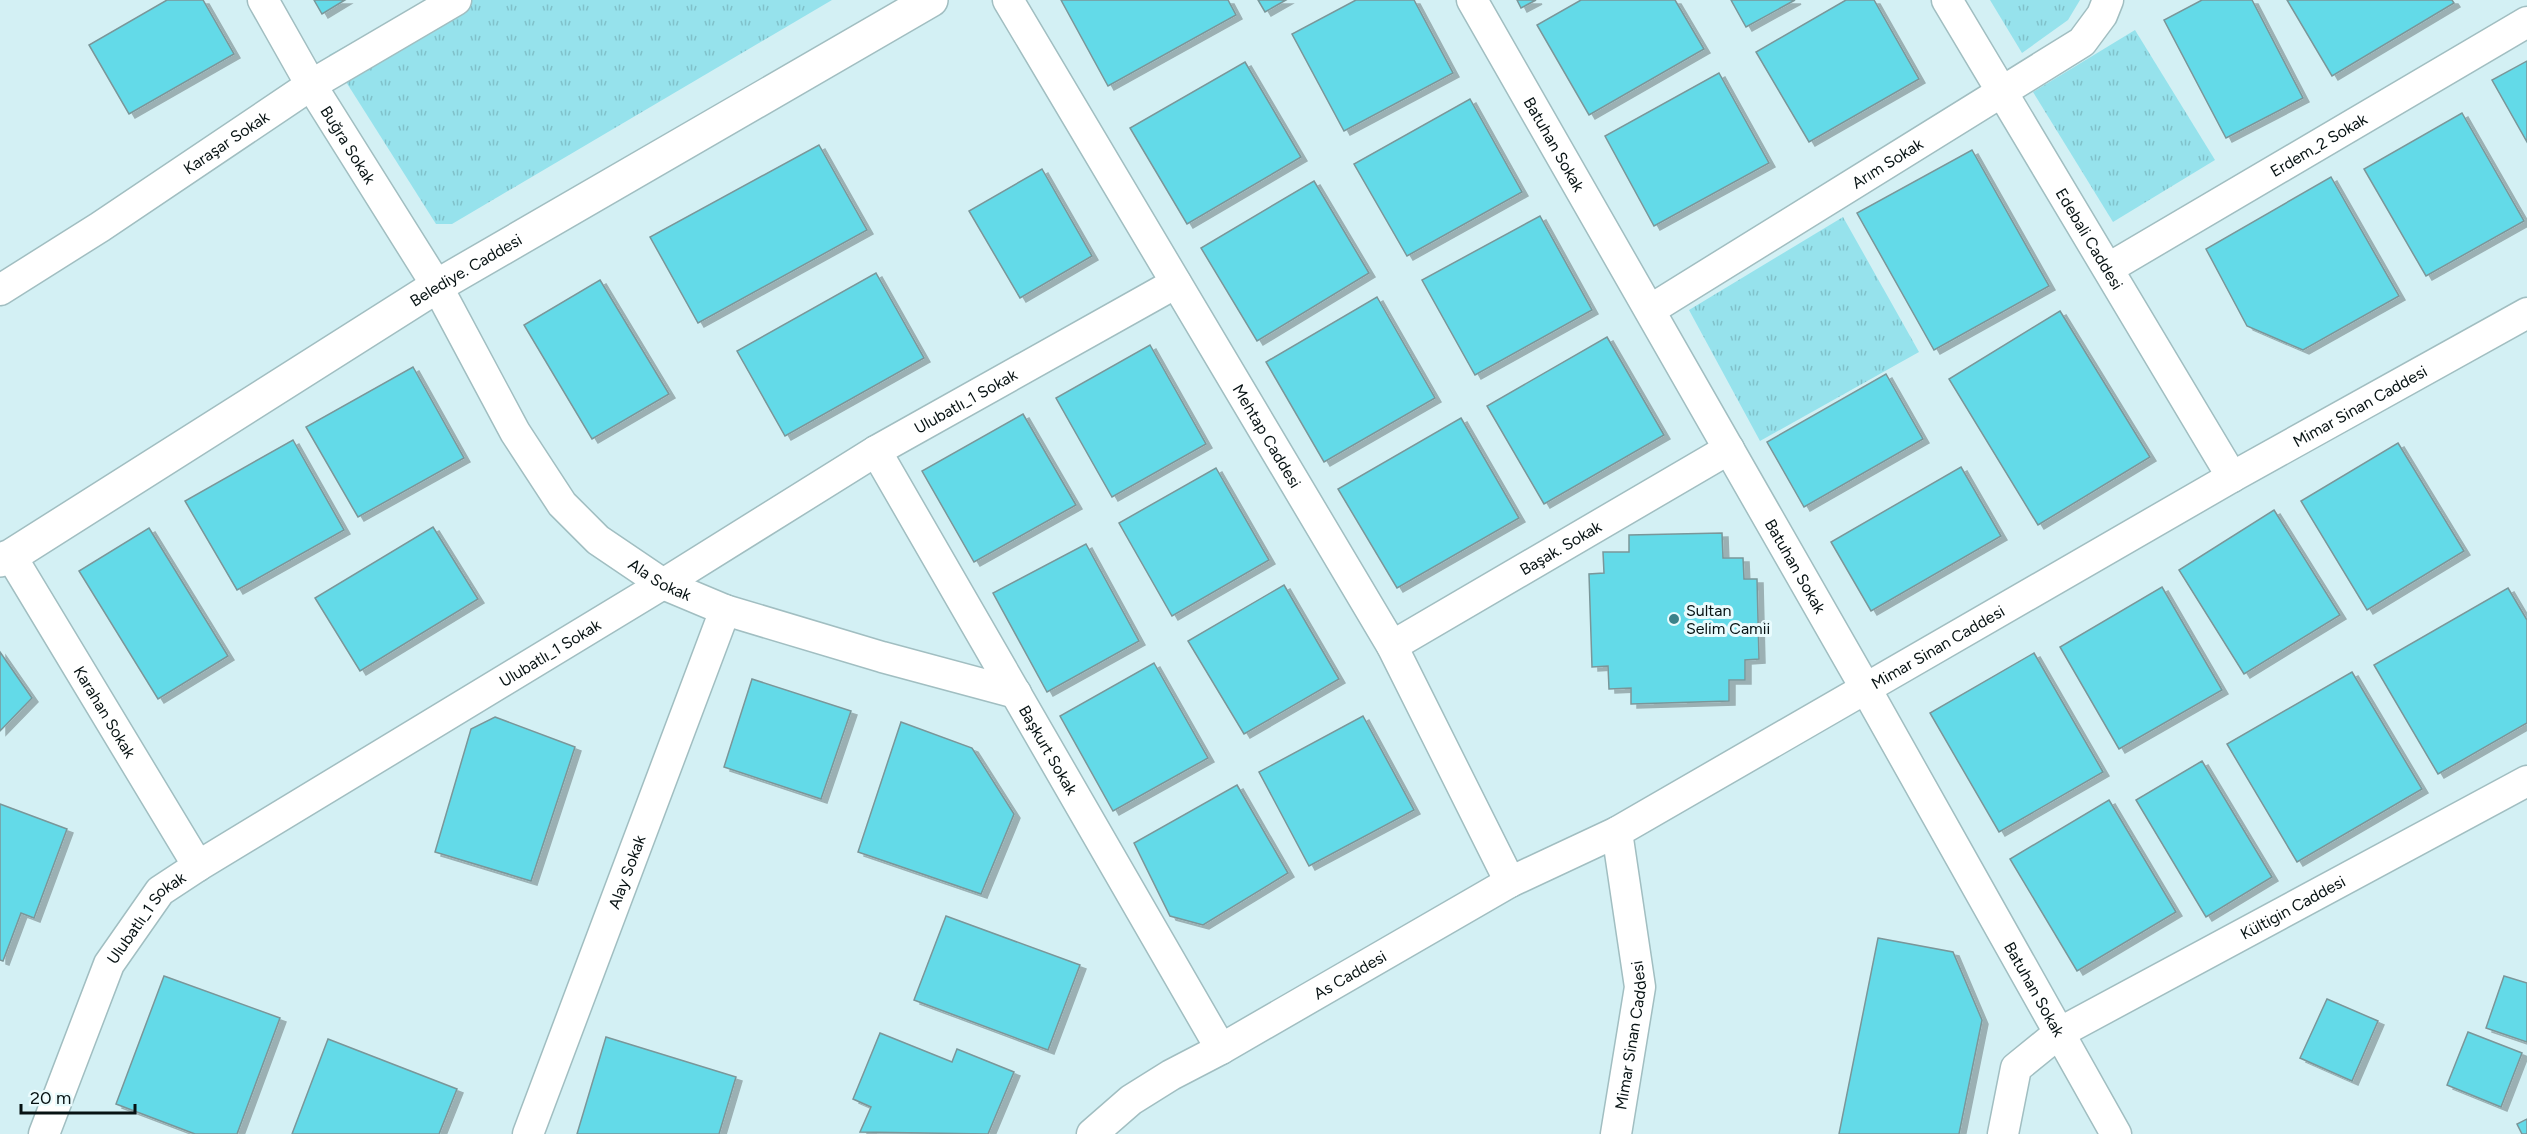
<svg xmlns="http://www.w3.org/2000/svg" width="2527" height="1134" viewBox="0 0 2527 1134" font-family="Figtree,sans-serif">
  <defs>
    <pattern id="park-tufts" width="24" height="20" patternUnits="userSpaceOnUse" patternTransform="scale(1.5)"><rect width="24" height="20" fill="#96e2ec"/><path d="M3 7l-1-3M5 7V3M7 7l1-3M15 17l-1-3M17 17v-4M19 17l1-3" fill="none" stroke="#80c1ca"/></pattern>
    <filter id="shadow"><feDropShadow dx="6" dy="4" stdDeviation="0" flood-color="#0004"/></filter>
  </defs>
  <rect width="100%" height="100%" fill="#d3f0f4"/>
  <g fill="url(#park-tufts)">
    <path d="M432,0H832L452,224H436L329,55Z"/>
    <path d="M1990,0H2080L2068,20L2022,53Z"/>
    <path d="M2135,30L2215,160L2113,222L2033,92Z"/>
    <path d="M1843,217L1919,352L1760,441L1689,310Z"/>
  </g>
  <g fill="#64dae8" stroke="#7a9699" stroke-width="1.5" filter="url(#shadow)">
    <path d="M167,0H203L234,54L129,114L89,45Z"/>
    <path d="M314,0H345L322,14Z"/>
    <path d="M1061,0H1228L1236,15L1108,86Z"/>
    <path d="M1258,0H1286L1265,12Z"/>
    <path d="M1356,0H1414L1453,73L1344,131L1292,34Z"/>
    <path d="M1517,0H1536L1521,8Z"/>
    <path d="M1581,0H1675L1704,49L1589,115L1537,25Z"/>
    <path d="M1731,0H1795L1746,27Z"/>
    <path d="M1846,0H1874L1919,79L1809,142L1756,52Z"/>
    <path d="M2202,0H2252L2303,98L2226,138L2164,20Z"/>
    <path d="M2287,0H2452L2454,3L2332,76Z"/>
    <path d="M2527,61V142L2492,80Z"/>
    <path d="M1245,62L1301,157L1187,224L1130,128Z"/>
    <path d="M1719,73L1769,163L1654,226L1605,136Z"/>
    <path d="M1470,99L1522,192L1407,256L1354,164Z"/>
    <path d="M2462,113L2524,221L2426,276L2364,169Z"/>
    <path d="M819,145L867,230L698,323L650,237Z"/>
    <path d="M1972,150L2049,286L1934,350L1857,213Z"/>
    <path d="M1042,169L1092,256L1020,298L969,211Z"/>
    <path d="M2331,177L2399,296L2303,350L2247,326L2206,249Z"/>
    <path d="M1314,181L1369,273L1257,341L1201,248Z"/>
    <path d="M1540,216L1592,310L1475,375L1422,280Z"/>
    <path d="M876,273L924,358L785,436L737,351Z"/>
    <path d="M600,280L669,394L592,439L524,325Z"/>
    <path d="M1377,297L1435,398L1324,462L1266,362Z"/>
    <path d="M2060,311L2150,457L2038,525L1949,379Z"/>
    <path d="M1607,337L1664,435L1544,504L1487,406Z"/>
    <path d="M1150,345L1206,444L1112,497L1056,398Z"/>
    <path d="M413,367L464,458L358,517L306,427Z"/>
    <path d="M1886,374L1923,439L1804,507L1767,442Z"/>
    <path d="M1023,414L1076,505L974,562L922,471Z"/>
    <path d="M1461,418L1519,518L1397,588L1338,489Z"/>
    <path d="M293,440L344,530L237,590L185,501Z"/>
    <path d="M2398,443L2464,551L2367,610L2301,501Z"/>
    <path d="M1961,467L2001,536L1871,611L1831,542Z"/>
    <path d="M1216,468L1269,560L1172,616L1119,523Z"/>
    <path d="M2274,510L2340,615L2244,674L2179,570Z"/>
    <path d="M433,527L478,599L360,671L315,598Z"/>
    <path d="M149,528L228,656L158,699L79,571Z"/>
    <path d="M1722,533L1723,558H1743L1744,579H1757L1759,659L1745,660V680H1729V701L1631,704V688L1609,689L1608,666L1592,667L1589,574L1604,573L1603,552H1629V535Z"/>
    <path d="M1086,544L1139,641L1047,692L993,593Z"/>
    <path d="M1284,585L1339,679L1244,734L1188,641Z"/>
    <path d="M2162,587L2222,690L2119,749L2060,647Z"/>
    <path d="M2508,588L2527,620V723L2438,774L2374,665Z"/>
    <path d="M0,652L32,698L0,731Z"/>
    <path d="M2034,653L2103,772L1999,832L1930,713Z"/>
    <path d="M1154,663L1208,758L1113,811L1060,716Z"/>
    <path d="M2352,672L2422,789L2297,862L2227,744Z"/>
    <path d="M752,679L851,711L821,799L724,767Z"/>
    <path d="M1363,716L1414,810L1309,866L1259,772Z"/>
    <path d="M495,717L575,747L531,881L435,852L471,729Z"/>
    <path d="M901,722L972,748L1014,814L981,894L858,852Z"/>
    <path d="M2202,761L2272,877L2206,917L2136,800Z"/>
    <path d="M1237,785L1288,873L1203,925L1170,916L1134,843Z"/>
    <path d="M2109,800L2176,912L2077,971L2010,859Z"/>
    <path d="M0,804L67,829L34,918L21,913L3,961L0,960Z"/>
    <path d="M946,916L1080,965L1048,1050L914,1000Z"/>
    <path d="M1878,938L1953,952L1982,1020L1959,1134H1839Z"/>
    <path d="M164,976L280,1018L237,1134H195L116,1104Z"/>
    <path d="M2504,976L2527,983V1042L2486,1028Z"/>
    <path d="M2327,999L2378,1021L2352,1081L2300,1058Z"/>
    <path d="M2468,1032L2522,1053L2501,1107L2447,1085Z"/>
    <path d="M880,1033L952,1062L957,1049L1014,1072L988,1134L860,1132L871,1107L853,1099Z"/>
    <path d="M606,1037L736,1077L719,1134H577Z"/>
    <path d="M328,1039L457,1089L439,1134H292Z"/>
    <path d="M2527,1119V1134H2522L2517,1124Z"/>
  </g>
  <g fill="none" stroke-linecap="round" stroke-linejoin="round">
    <g stroke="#a1bec1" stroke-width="33">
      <g id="street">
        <path id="s1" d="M263,0L311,85L437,286L515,432L562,504L598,540L663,584L725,610L882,657L1016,693"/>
        <path id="s2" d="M1008,0L1392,646L1510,882"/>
        <path id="s3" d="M1472,0L1866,689L2116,1134"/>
        <path id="s4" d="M1947,0L2232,477"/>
        <path id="s5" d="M2109,268L2527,22"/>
        <path id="s6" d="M0,290L100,227L311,85L456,0"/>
        <path id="s7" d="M1650,310L2082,42L2102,15L2108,0"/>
        <path id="s8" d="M876,451L1221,1049"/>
        <path id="s9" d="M11,556L198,866"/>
        <path id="s10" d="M1392,646L1729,449"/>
        <path id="s11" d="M44,1134L109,964L160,891L198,866L663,584L876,451L1176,283"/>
        <path id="s12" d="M528,1134L725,610"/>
        <path id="s13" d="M1092,1134L1131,1100L1171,1075L1221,1049L1510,882L1617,832"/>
        <path id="s14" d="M1616,1134L1640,987L1617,832L2232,477L2527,313"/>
        <path id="s15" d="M2003,1134L2016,1068L2059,1033L2527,781"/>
      </g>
    </g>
    <g stroke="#a1bec1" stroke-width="36">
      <g id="secondary">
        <path id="s16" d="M0,560L11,556L437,286L931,0"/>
      </g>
    </g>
    <use href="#street" stroke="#fff" stroke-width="30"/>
    <use href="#secondary" stroke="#fff" stroke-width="33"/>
  </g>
  <circle fill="#3b828a" stroke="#e9fbfd" stroke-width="2" cx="1674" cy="619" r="6"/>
  <g text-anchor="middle" stroke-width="6" stroke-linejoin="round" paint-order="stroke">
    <g font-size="16" fill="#071213" stroke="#e9fbfd">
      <text dy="6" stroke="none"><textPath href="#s6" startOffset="270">Karaşar Sokak</textPath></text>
      <text dy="6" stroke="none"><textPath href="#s1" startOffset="168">Buğra Sokak</textPath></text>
      <text dy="6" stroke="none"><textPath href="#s3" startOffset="166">Batuhan Sokak</textPath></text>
      <text dy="6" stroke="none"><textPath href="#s5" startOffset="243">Erdem_2 Sokak</textPath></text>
      <text dy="6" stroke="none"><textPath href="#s7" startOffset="279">Arım Sokak</textPath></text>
      <text dy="6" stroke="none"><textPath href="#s4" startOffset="278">Edebali Caddesi</textPath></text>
      <text dy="6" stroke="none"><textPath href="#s16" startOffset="549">Belediye. Caddesi</textPath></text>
      <text dy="6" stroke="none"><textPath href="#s11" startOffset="1214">Ulubatlı_1 Sokak</textPath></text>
      <text dy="6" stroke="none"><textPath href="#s14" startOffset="1162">Mimar Sinan Caddesi</textPath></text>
      <text dy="6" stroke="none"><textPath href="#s2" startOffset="507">Mehtap Caddesi</textPath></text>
      <text dy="6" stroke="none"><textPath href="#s10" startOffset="195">Başak. Sokak</textPath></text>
      <text dy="6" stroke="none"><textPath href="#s3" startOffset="652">Batuhan Sokak</textPath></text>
      <text dy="6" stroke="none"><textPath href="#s1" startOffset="711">Ala Sokak</textPath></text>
      <text dy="6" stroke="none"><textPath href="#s14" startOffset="676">Mimar Sinan Caddesi</textPath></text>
      <text dy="6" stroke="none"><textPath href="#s11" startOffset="728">Ulubatlı_1 Sokak</textPath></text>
      <text dy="6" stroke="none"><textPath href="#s9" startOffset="182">Karahan Sokak</textPath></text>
      <text dy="6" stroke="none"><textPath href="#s8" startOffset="345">Başkurt Sokak</textPath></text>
      <text dy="6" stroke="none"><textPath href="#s12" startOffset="280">Alay Sokak</textPath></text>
      <text dy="6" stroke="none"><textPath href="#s15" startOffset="388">Kültigin Caddesi</textPath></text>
      <text dy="6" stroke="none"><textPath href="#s11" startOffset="242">Ulubatlı_1 Sokak</textPath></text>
      <text dy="6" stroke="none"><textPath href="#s13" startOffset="304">As Caddesi</textPath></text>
      <text dy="6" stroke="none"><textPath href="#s3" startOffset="1138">Batuhan Sokak</textPath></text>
      <text dy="6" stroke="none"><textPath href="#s14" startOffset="100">Mimar Sinan Caddesi</textPath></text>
    </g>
    <g font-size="16" fill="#071213" stroke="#e9fbfd" text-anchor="start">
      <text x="1686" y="616">Sultan<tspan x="1686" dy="18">Selim Camii</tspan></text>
    </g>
  </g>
  <path d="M21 1104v9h114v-9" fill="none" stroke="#071213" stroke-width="3"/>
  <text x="30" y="1104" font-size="18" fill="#071213" stroke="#e9fbfd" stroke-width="4.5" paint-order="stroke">20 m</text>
</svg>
